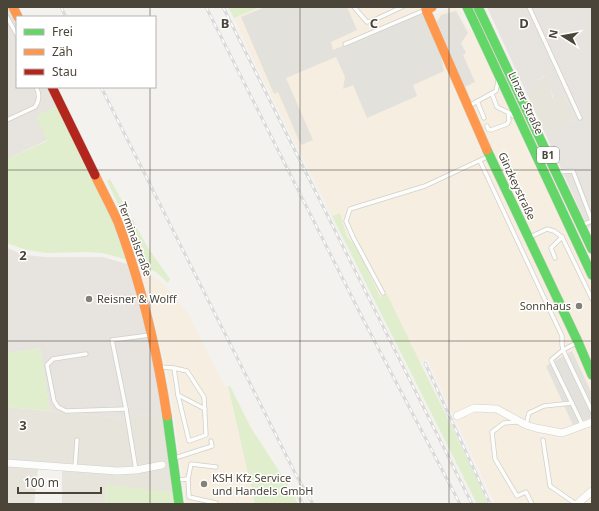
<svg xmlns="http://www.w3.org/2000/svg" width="599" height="511" viewBox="0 0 599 511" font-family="'Noto Sans',sans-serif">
  <rect width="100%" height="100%" fill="#f3f2ee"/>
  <g fill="#e7e4db">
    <path d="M546,75L553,99L564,94L575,120L545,133L527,94L535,82Z"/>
    <path d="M7,407L121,418L164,413L175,493L106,485L105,504H62V470L38,469L34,504H7Z"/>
  </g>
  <g fill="#f6eee1">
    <path d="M260,7H419L445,60L592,384V504H495L427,359L419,363L387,295L380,297L358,249L347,237L340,213L332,216L250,53L234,18Z"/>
    <path d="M453,7H455L460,12L464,22L477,38L482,52L495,80L511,108V115L532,161L544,180L592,282V362L539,249L505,181L434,15Z"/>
    <path d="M140,268L161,282L174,295L189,315L225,387L228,386L255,504H186L175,423L167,371Z"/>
  </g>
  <g fill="#e7e3df">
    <path d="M7,7H9L17,23V87H48L57,106L47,140L7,159Z"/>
    <path d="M487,7H592V226L588,228L545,133L575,120L564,94L554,99L545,75L535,82L527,94Z"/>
    <path d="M7,248L24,255L45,257H102L127,264L146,327L164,413L121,418L50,411L40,348L7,353Z"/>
  </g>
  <g fill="#e0eecd">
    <path d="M228,7H260L234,18Z"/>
    <path d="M57,106L113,222L128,260L103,253L87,252L46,253L26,250L7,243V159L47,141L36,116Z"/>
    <path d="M110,179L148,248L170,279L168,283L156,272L139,264L124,217L107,181Z"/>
    <path d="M340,213L347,237L358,249L380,297L387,294C420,365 457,433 488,504H477L332,216Z"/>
    <path d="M40,348L50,411L7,407V353Z"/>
    <path d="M228,386H230L251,428L292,491L298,504H255Z"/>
    <path d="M106,484L175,493L176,504H105Z"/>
  </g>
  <g fill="#e3e1dc">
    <path d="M265,7H347L357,30L331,42L333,50L424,11L439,46L444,71L413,85L417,96L367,118L353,85L343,89L345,77L336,57L286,78L313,140L301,145L278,92L274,94L241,17Z"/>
    <path d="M456,11L468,33L461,43L466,53L463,55L475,82L465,87L437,22L441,15Z"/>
    <path d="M572,351L592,394V417L573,425L546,366Z"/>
  </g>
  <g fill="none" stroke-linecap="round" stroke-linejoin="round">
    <g stroke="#d1d0cb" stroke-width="5">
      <g id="lane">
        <path d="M354,7L367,22L372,21L402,7"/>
        <path d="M529,7L580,118"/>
        <path d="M7,17L17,35"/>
        <path d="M345,44L425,10"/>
        <path d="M492,94L497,107L511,114L513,116"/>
        <path d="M477,101L484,118"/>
        <path d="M469,106L496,91L498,81"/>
        <path d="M7,120L35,107C40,100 40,94 36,87"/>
        <path d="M487,126L488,129L491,130L507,124L509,121L508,112"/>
        <path d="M480,161L562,336V345L563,350L592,411"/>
        <path d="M558,172L573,171L592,221L582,225"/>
        <path d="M530,237L547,229L554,231L562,237L592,299"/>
        <path d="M555,258L551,248L562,237"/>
        <path d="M383,293L353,237L346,221L350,209L425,186L489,156"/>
        <path d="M578,342L563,350L551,360L583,426"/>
        <path d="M86,354L53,359L47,365L54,401L58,407L66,411L126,409"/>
        <path d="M160,367L174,368L187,371L204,397L206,435L189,441L178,395L174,368"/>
        <path d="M178,395L205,409"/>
        <path d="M516,422L504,423L492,432L495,459L517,496L526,492L532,504"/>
        <path d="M526,425L529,413L544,406L572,403"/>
        <path d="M543,440L550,486L576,504"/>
        <path d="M175,458L212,446L211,441"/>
        <path d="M75,468L77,440"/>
        <path d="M136,470L126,409L112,340L150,335"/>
        <path d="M188,479L191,464L216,467"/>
        <path d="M178,480L188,479L189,497L216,503"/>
      </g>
    </g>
    <g stroke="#d1d0cb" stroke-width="8">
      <g id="street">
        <path d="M457,416L474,408L497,409L526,425L536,428L562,433L592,422"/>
        <path d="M7,463L117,471L136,470L162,465"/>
        <path d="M577,504L592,491"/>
      </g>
    </g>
    <g stroke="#d3cfc4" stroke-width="10">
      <g id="fast">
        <path d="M467,7L592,275"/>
        <path d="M478,7L592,249"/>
        <path d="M487,150L578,342L592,375"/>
        <path d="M167,416L179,504"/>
      </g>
    </g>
    <g stroke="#d3cfc4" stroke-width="10">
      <g id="slow">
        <path d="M13,7L18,17"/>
        <path d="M432,7L426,10L487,150"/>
        <path d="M95,175C102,190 111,206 118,222C141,284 157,350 167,416"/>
      </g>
    </g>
    <g stroke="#d3cfc4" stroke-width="10">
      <path id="jam" d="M52,87L95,175"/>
    </g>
    <use href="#lane" stroke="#fdfdfc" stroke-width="3.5"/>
    <use href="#street" stroke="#fdfdfc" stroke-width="7"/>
    <use href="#fast" stroke="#63d668" stroke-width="9"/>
    <use href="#slow" stroke="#ff974d" stroke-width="9"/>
    <use href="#jam" stroke="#b3261e" stroke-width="9"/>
    <g stroke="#dadada" stroke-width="3">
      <g id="rail">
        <path d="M61,7L66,17"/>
        <path d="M206,7L364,321L460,504"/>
        <path d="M223,7L472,504"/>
        <path d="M101,87L296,475L313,504"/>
        <path d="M425,363L490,504"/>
        <path d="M297,494L303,504"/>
      </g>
    </g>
    <use href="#rail" stroke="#fff" stroke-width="1.5" stroke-dasharray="4.5" stroke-linecap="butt"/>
  </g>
  <path fill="none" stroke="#4b4438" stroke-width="1" stroke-opacity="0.55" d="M150,7V17M300,7V504M449,7V504M150,87V504M7,170H592M7,341H592"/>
  <g fill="#868178" stroke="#fff" stroke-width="1.5">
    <circle cx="89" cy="299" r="4"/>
    <circle cx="579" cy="306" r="4"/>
    <circle cx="204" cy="484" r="4"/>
  </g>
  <g text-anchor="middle" stroke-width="3" stroke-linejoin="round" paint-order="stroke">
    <rect fill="#fff" stroke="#817c74" stroke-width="1" x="537" y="147" width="22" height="16" rx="3"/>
    <g font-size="10" font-weight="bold" fill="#4b4438">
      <text x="548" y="159">B1</text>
    </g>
    <g font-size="11" fill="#4b4438" stroke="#fff">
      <text transform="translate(526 103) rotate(65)" y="4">Linzer Straße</text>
      <text transform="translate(517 186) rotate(65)" y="4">Ginzkeystraße</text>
      <text transform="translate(135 239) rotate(70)" y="4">Terminalstraße</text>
    </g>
    <g font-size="11" fill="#4b4438" stroke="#fff" text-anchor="start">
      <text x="97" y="303">Reisner &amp; Wolff</text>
      <text x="571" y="310" text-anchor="end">Sonnhaus</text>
      <text x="212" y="482">KSH Kfz Service<tspan x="212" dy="13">und Handels GmbH</tspan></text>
    </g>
  </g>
  <g font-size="13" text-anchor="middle" font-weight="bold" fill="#4b4438" stroke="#fff" stroke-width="3" stroke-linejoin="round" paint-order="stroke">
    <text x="225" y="28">B</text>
    <text x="374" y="28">C</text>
    <text x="524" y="28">D</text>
    <text x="23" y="260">2</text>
    <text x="23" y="430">3</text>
  </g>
  <rect width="599" height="511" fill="none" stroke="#4b4438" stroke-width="16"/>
  <rect x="16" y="16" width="140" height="72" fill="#ffffff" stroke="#b7b4af"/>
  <rect x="24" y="29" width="20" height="6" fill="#63d668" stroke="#b7b4af"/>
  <text x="52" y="36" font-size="12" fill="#4b4438">Frei</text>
  <rect x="24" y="49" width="20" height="6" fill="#ff974d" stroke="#b7b4af"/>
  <text x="52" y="56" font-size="12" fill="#4b4438">Zäh</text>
  <rect x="24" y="69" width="20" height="6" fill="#b3261e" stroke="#b7b4af"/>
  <text x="52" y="76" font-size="12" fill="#4b4438">Stau</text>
  <g transform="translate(563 36) rotate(281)" stroke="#ffffff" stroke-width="3" paint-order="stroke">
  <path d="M0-3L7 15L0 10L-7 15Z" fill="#4b4438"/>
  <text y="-6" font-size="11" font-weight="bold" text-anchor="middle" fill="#4b4438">N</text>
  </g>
  <path d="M18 487v6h83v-6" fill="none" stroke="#4b4438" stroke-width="2"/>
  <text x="24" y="487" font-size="12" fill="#4b4438" stroke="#ffffff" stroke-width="3" paint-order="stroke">100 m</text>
</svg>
